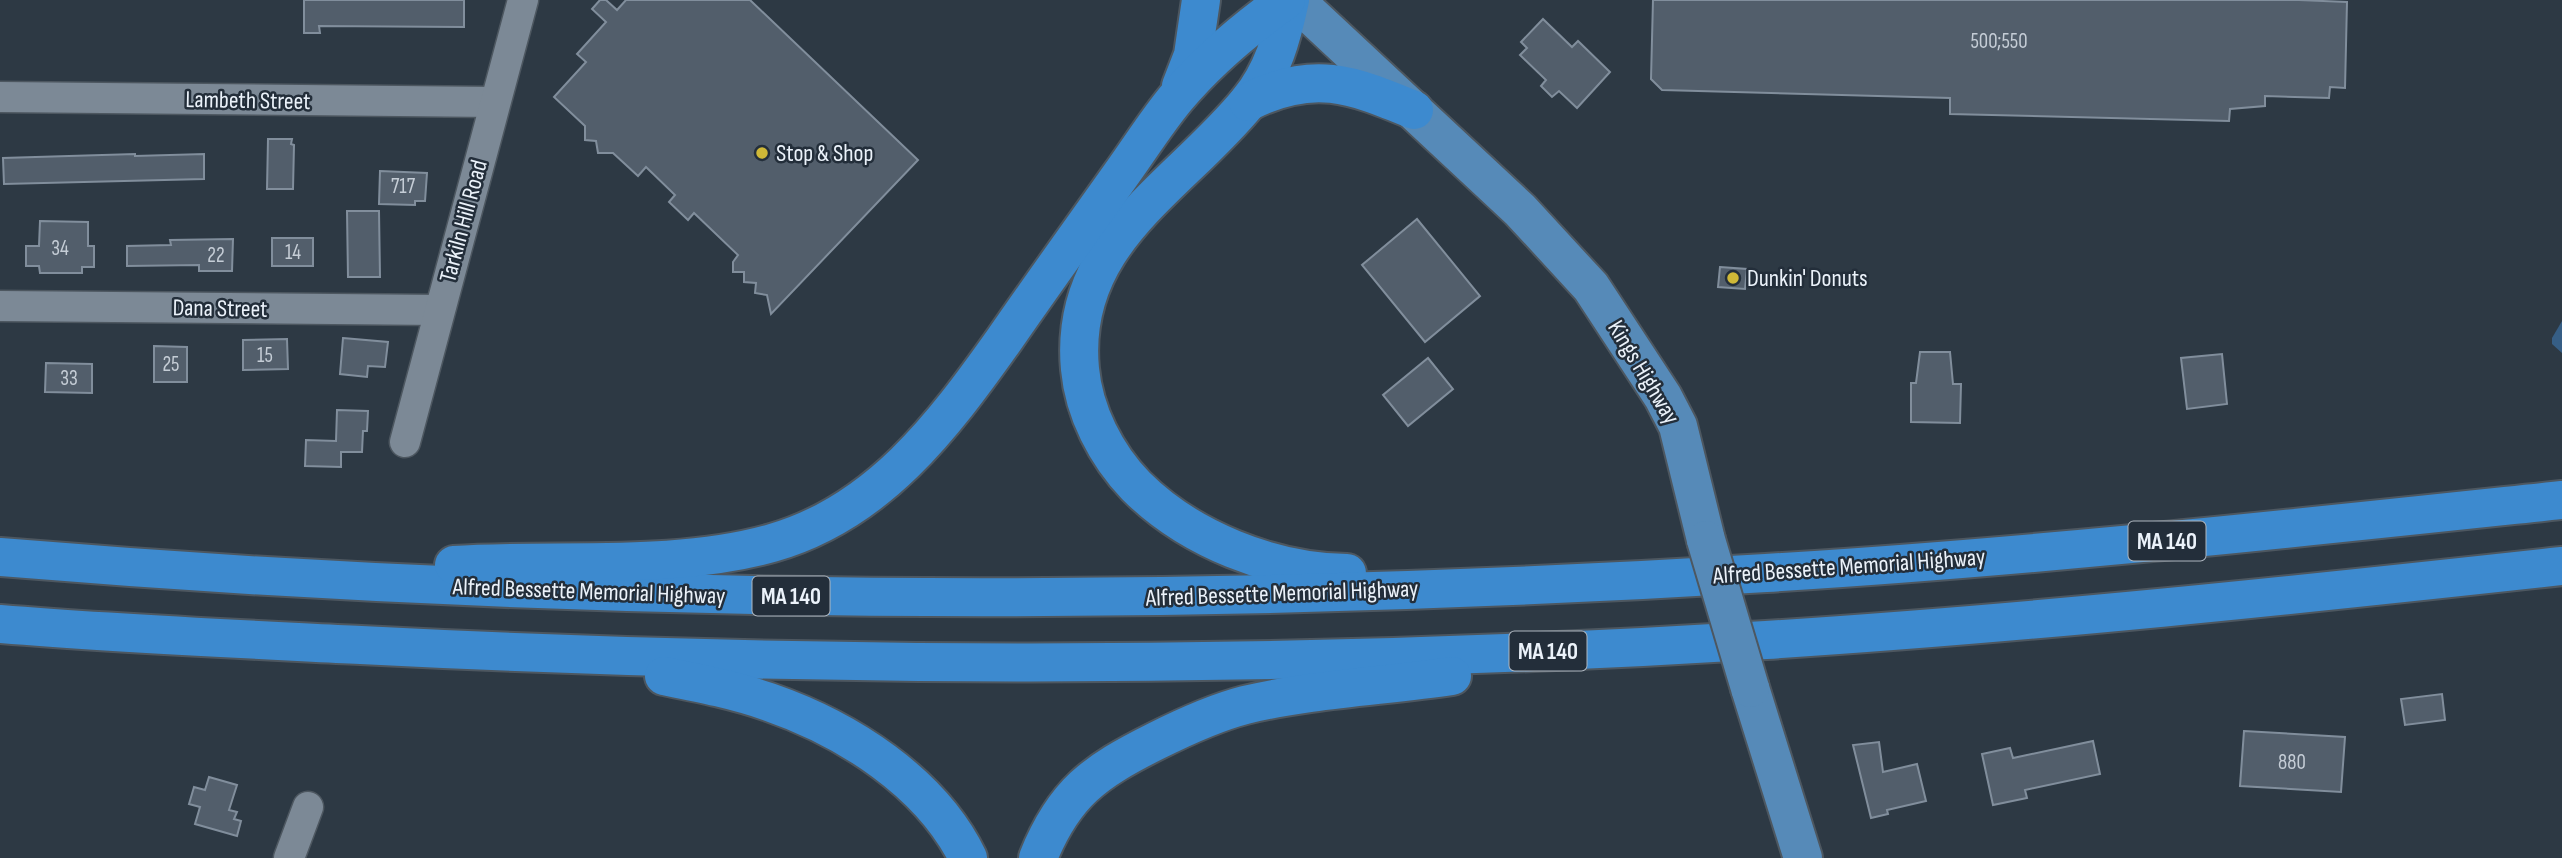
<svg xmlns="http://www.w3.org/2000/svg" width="2562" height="858" viewBox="0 0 2562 858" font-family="'Sofia Sans Condensed',sans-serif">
  <rect width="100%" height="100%" fill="#2d3944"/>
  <path fill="#365e85" d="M2562,321V353L2552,344V338Z"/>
  <g fill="#525e6b" stroke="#818e9c" stroke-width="2">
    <path d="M304,0H464V27L319,26L320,33H304Z"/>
    <path d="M600,0H606L617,10L626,0H750L918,160L771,314L767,295L755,293L756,283L744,282V272H733V262L738,255L694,213L688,220L669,202L675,195L646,167L638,176L613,153H598L596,141L585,140V126L554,97L586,62L577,54L606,22L592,9Z"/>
    <path d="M1653,0H2299L2347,2L2345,88L2330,87L2329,98L2265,96V106L2230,109L2229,121L1950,114V98L1662,90L1651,79Z"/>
    <path d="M1543,19L1572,47L1578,41L1610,72L1577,108L1559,91L1552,97L1541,86L1546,80L1520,55L1527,48L1521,42Z"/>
    <path d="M268,139H292L291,144L294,145L293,189H267Z"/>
    <path d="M135,154V156L204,154V179L4,184L3,158Z"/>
    <path d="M380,171L427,173L425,201H415V205L379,204Z"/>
    <path d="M347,211H379L380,277H348Z"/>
    <path d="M1417,219L1480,296L1425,342L1362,265Z"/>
    <path d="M40,221L88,222V246H94V267H82V273H40L39,266H26V246H39Z"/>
    <rect x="272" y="238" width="41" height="28"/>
    <path d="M233,239L232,271H199V265L127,266V246L171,245L170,240Z"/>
    <path d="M1720,267L1747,269L1745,289L1718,287Z"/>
    <path d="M343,338L388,342L385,367L368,366L367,377L340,374Z"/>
    <path d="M287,339L288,369L243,370V340Z"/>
    <path d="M154,346L187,347V382H154Z"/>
    <path d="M1920,352H1950L1953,384H1961L1960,423L1911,422V383H1916Z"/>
    <path d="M2222,354L2227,404L2187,409L2181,358Z"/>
    <path d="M1428,358L1453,389L1408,426L1383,395Z"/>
    <path d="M46,363L92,364V393L45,392Z"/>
    <path d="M337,410L368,411L367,431H363L362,452H341V467L305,466L306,440L336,441Z"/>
    <path d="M2442,694L2445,720L2405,725L2401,699Z"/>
    <path d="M2244,731L2345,737L2341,792L2240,786Z"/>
    <path d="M2093,741L2100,774L2025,790L2027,798L1993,805L1982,754L2010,748L2013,758Z"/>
    <path d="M1879,742L1883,772L1917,764L1926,801L1887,810L1888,814L1871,818L1853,745Z"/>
    <path d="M209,777L237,785L229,810L237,812L234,819L241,821L237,836L195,824L200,807L189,804L194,787L205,790Z"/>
  </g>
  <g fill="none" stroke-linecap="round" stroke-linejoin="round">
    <g stroke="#4d5760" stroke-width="33">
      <g id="minor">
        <path d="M0,97L495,102"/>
        <path d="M0,306L439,310"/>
        <path d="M405,442L523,0"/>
        <path d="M289,858L308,807"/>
      </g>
    </g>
    <g stroke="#4d5760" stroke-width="42">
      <g id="major">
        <path d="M1295,0L1520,210L1591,287L1663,397L1678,426L1706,540"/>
        <path d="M1750,688L1803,858"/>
      </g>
    </g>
    <g stroke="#4d5760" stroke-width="42">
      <g id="highway">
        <path d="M1290,0C1282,37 1273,72 1248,102C1178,188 1068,241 1080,369C1084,412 1106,455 1136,486C1189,539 1272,572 1347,573"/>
        <path d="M1181,86L1193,55L1201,0"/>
        <path d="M1248,102C1313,69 1351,84 1414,110"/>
        <path d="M0,557C588,606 1177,609 1766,573C2032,557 2297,528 2562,500"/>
        <path d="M454,565C557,558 673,571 772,543C878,513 943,426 1004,340C1042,285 1081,231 1120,176C1139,150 1156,122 1177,97C1209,59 1245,29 1286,0"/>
        <path d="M0,624C120,634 240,639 361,645C828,669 1298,669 1766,640C2032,623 2297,595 2562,566"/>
        <path d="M664,676C699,683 735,690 769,702C847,729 931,782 968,858"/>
        <path d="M1038,858C1064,793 1094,772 1156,741C1184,727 1214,713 1245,705C1311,689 1384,686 1452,676"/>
      </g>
    </g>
    <use href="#minor" stroke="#7c8996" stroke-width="30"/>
    <use href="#major" stroke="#568ab8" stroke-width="38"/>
    <use href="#highway" stroke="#3d8acf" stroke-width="38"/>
    <g stroke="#4d5760" stroke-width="42" stroke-linecap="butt">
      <path id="major-bridge" d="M1706,540L1750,688"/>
    </g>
    <use href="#major-bridge" stroke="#568ab8" stroke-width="38"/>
  </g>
  <g fill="#cfb837" stroke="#232e3a" stroke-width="2.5">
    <circle cx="762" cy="153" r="7"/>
    <circle cx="1733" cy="278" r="7"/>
  </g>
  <g text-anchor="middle" stroke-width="5" stroke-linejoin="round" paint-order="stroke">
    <g font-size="21" fill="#c5cdd6">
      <text x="1999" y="48">500;550</text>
      <text x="403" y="193">717</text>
      <text x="60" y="255">34</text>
      <text x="293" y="259">14</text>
      <text x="216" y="262">22</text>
      <text x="265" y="362">15</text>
      <text x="171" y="371">25</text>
      <text x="69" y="385">33</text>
      <text x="2292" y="769">880</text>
    </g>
    <g fill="#232e3a" stroke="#afb7c0" stroke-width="2">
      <rect x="2128.5" y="521.5" width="77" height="39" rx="5"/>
      <rect x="752.5" y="576.5" width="77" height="39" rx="5"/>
      <rect x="1509.5" y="631.5" width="77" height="39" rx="5"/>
    </g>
    <g font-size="23" font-weight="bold" fill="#ebf2fa">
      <text x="2167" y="549">MA 140</text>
      <text x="791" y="604">MA 140</text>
      <text x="1548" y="659">MA 140</text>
    </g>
    <g font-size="24" fill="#ebf2fa" stroke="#232e3a">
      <text transform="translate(248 100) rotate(1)" y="8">Lambeth Street</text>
      <text transform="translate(463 221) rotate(-75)" y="8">Tarkiln Hill Road</text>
      <text transform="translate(220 308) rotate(1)" y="8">Dana Street</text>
      <text transform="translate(1644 372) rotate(59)" y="8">Kings Highway</text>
      <text transform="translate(1849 566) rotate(-4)" y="8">Alfred Bessette Memorial Highway</text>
      <text transform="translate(589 591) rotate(2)" y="8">Alfred Bessette Memorial Highway</text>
      <text transform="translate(1282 593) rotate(-2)" y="8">Alfred Bessette Memorial Highway</text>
    </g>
    <g font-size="24" fill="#ebf2fa" stroke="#232e3a" text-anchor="start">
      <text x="776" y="161">Stop &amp; Shop</text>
      <text x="1747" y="286">Dunkin' Donuts</text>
    </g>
  </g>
</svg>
